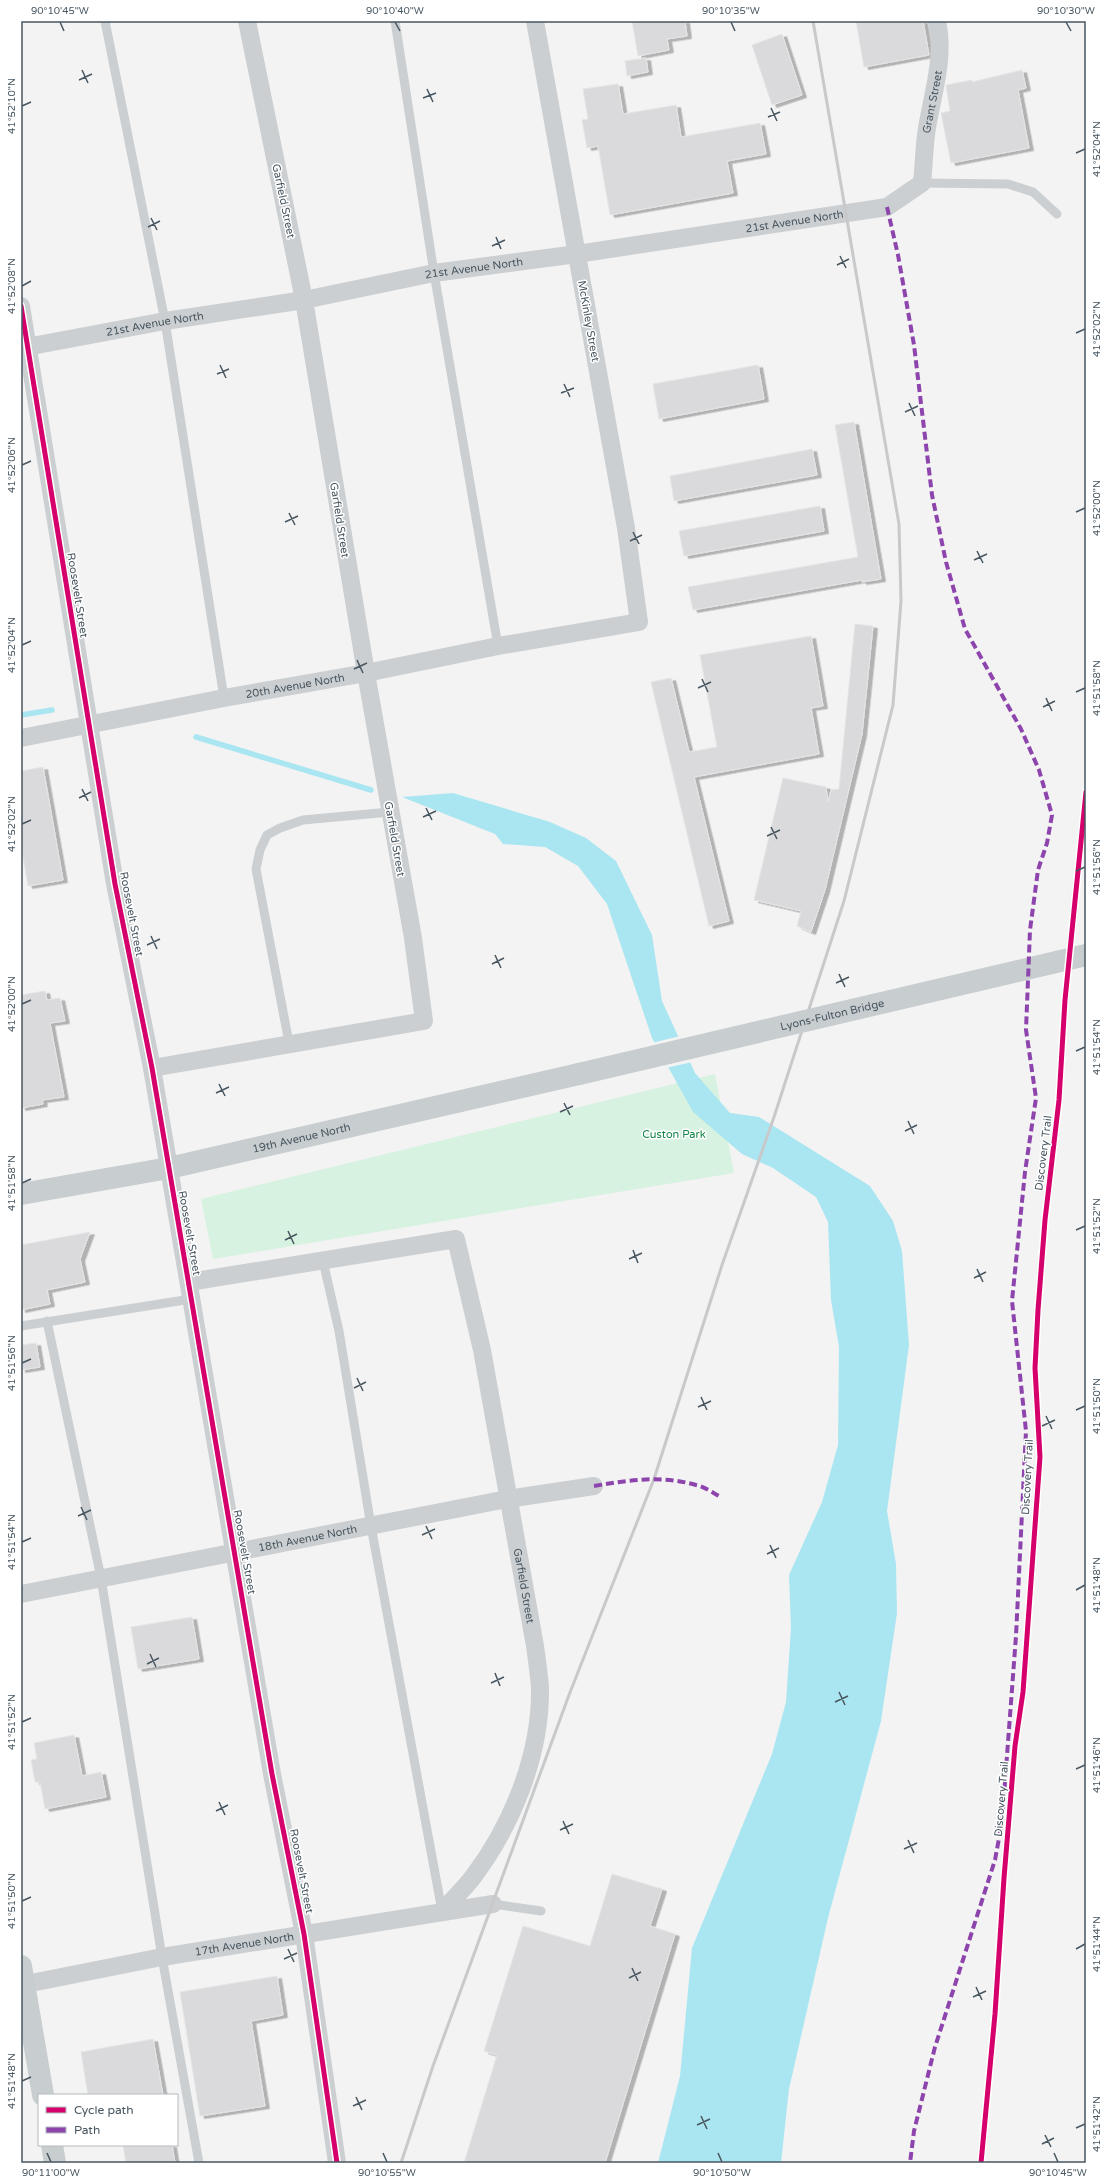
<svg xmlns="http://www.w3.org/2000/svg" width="1107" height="2184" viewBox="0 0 1107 2184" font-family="'Varela Round',sans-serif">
  <defs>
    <filter id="shadow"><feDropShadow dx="4.5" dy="2.5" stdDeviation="0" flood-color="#0004"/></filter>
  </defs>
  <rect width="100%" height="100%" fill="#f3f3f3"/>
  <path fill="#d7f2e0" d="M715,1074L734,1173L213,1259L201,1199Z"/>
  <path fill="#aae6f1" d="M453,793L550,822L586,838L616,861L652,935L662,1001L695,1073L730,1113L759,1117L870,1186L893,1221L902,1251L909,1345L887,1511L896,1564L897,1613L881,1721L828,1918L789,2089L781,2163H658L680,2076L692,1948L772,1754L786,1702L791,1628L789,1575L822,1502L838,1445L839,1347L831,1300L828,1222L816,1197L773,1168L742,1154L693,1112L652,1038L607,904L578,866L545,847L503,844L495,834L402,797Z"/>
  <path fill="#f3f3f3" d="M680,1036L692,1062L666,1068L652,1043Z"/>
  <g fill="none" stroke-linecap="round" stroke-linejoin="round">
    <g stroke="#aae6f1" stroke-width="5.5">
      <path d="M21,715L52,710"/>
      <path d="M196,737L371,790"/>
    </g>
  </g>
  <g fill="#dadadc" stroke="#e4e5e5" filter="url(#shadow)">
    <path d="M632,21H685L687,36L667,39L669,50L638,56Z"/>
    <path d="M856,21H923L929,55L864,67Z"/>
    <path d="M782,34L802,95L772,105L752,45Z"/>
    <path d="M646,58L648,72L627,76L625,61Z"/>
    <path d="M1022,70L1026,88L1018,90L1029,148L951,163L941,113L950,111L946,85L972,80V82Z"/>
    <path d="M618,84L623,114L676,105L681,137L760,123L766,154L727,161L733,193L610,215L598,146L587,148L582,120L588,119L583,89Z"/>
    <path d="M758,365L764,399L659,419L653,384Z"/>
    <path d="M854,422L881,579L862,582V580L693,610L688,587L858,557L835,425Z"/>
    <path d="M812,449L817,475L674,501L670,476Z"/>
    <path d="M820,506L824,531L684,556L679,531Z"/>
    <path d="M855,624L873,626L862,734L825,890L811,932L797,926L801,911L754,900L783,778L826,787L828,802L831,790L839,789Z"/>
    <path d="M811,636L823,706L811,708L819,754L694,777L729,921L709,926L651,682L671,678L689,752L717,747L700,655Z"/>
    <path d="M43,767L63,880L28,886L21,845V771Z"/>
    <path d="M45,991L47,1000L60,998L65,1021L50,1023L64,1097L42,1100L43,1104L21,1108V995Z"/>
    <path d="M90,1232L80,1259L85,1282L47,1290L50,1304L21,1310V1245Z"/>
    <path d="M36,1343L40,1367L21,1370V1345Z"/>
    <path d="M192,1617L199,1659L138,1669L131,1627Z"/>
    <path d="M74,1735L82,1776L101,1772L106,1797L45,1809L40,1782H35L31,1760L37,1759L34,1743Z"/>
    <path d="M612,1874L662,1889L650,1926L675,1934L605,2163H464L497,2055L484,2051L523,1926L590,1946Z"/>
    <path d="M277,1976L283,2015L251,2021L265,2106L200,2116L180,1992Z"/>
    <path d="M153,2039L163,2095H88L81,2052Z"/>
    <path d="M123,2145H172L175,2163H126Z"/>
  </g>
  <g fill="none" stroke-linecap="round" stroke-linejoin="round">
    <g stroke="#cccfd1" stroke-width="9">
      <path d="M105,21L165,321L224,698"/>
      <path d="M395,21L434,273L498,646"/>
      <path d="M922,183L1008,184L1033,192L1057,214"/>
      <path d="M289,1043L256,869L260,850L267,835L280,828L303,820L390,812"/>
      <path d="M323,1261L339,1331L371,1526L442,1911"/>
      <path d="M47,1321L101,1578L162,1957L199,2163"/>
      <path d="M21,1326L191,1299"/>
      <path d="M493,1904L541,1911"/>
    </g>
    <g stroke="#cccfd1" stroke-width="18">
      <path d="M21,306L115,884L152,1068L272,1774L304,1934L337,2163"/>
      <path id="s1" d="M21,348L165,321L304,300L434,273L577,254L887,207L922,183C924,165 924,146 927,128C933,92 945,57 937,21"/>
      <path id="s2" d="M21,738L224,698L366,673L498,646L639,622L626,528L535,21"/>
      <path d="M152,1068L424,1021L413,938L366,673L304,300L247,21"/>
      <path id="s3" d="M189,1282L456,1239L482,1350L535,1646C537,1660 539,1674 540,1688C541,1755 512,1825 473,1877C464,1889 452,1900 442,1911"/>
      <path id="s4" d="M21,1594L507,1499L594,1486"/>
      <path id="s5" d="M21,1985L162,1957L493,1904"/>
    </g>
    <g stroke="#c8cdcf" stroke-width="22">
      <path id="s6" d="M21,1194L169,1168L579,1074"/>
      <path d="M21,1966L43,2095"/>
      <path d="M52,2145L55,2163"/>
    </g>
    <path stroke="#c7c9cb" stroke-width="3" d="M401,2163L433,2066L569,1695L654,1479L722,1265L774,1117L844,901L893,705L901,601L899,524L813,21"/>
    <path stroke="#c8cdcf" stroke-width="22" id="s7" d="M579,1074L1086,955"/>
    <g stroke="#8e44ad" stroke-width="4" stroke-dasharray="8 4" stroke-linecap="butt">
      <path d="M887,207L898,255L914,345L932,495L946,562L965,629L1021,729L1039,770L1052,815L1047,843L1038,870L1030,930L1026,1030L1036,1098L1025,1172L1012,1301L1026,1431L1016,1636L1002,1822L995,1860L935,2047L914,2131L910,2163"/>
      <path d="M594,1486C629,1480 662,1475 696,1485C705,1487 713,1493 721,1497"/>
    </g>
    <g stroke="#fff" stroke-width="8">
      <g id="cycleway">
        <path d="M21,306L115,884L152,1068L272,1774L304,1934L337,2163"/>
        <path d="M981,2163L995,2014L1004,1878L1015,1746L1023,1692L1040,1457L1035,1368L1038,1310L1045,1220L1059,1100L1065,1000L1086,792"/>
      </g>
    </g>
    <use href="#cycleway" stroke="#d6006c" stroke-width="5"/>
  </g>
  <path fill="none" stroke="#485660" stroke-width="1.5" d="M60,22L64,31M395,22L400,31M731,22L735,31M1066,22L1071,31M82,70L88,83M79,80L92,74M427,89L433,102M423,98L436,93M22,106L31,102M771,108L777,121M768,117L780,112M1076,153L1085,149M151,218L157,230M148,227L160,221M496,237L501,249M492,246L505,240M840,256L846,268M837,265L849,259M22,286L31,281M1076,333L1085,329M220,365L226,378M217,374L229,369M564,384L570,397M561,393L574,388M909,403L915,416M905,412L918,406M22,465L31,461M1076,512L1085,508M289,513L295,525M285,522L298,516M633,532L639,544M630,541L642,535M977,551L983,563M974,560L987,554M22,645L31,641M357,660L363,673M354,669L367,663M702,679L708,692M698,688L711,682M1076,692L1085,688M1046,698L1052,711M1043,707L1055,701M82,789L88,801M79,798L91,792M426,808L432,820M423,817L436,811M22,824L31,820M771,827L777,839M767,836L780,830M1076,871L1085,867M151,936L157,949M147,945L160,939M495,955L501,968M492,964L504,958M839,974L845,987M836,983L849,977M22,1004L31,1000M1076,1051L1085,1047M219,1084L225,1096M216,1093L229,1087M564,1103L570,1115M560,1112L573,1106M908,1121L914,1134M905,1131L917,1125M22,1183L31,1179M1076,1230L1085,1226M288,1231L294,1244M285,1240L297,1234M633,1250L638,1263M629,1259L642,1253M977,1269L983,1282M974,1278L986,1272M22,1363L31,1359M357,1378L363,1391M354,1388L366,1382M701,1397L707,1410M698,1407L711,1401M1076,1410L1085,1406M1046,1416L1052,1429M1042,1426L1055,1420M81,1507L87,1520M78,1516L91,1510M426,1526L432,1539M422,1535L435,1529M22,1542L31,1538M770,1545L776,1558M767,1554L779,1548M1076,1590L1085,1585M150,1654L156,1667M147,1664L159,1658M495,1673L500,1686M491,1683L504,1677M839,1692L845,1705M835,1702L848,1696M22,1722L31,1718M1076,1769L1085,1765M219,1802L225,1815M216,1811L228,1805M563,1821L569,1834M560,1830L573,1824M908,1840L914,1853M904,1849L917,1843M22,1901L31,1897M288,1949L294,1962M1076,1949L1085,1944M284,1959L297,1953M632,1968L638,1981M629,1978L641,1972M976,1987L982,2000M973,1997L986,1991M22,2081L31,2077M356,2097L362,2110M353,2106L366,2100M701,2116L707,2129M697,2125L710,2119M1076,2128L1085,2124M1045,2135L1051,2147M1042,2144L1054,2138M47,2153L51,2162M383,2153L387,2162M718,2153L722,2162M1054,2153L1058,2162"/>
  <g text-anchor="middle" stroke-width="3" stroke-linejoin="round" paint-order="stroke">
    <g font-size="11" fill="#485660" stroke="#fff">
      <text dy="4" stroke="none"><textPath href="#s1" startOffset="1002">Grant Street</textPath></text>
      <text transform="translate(284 201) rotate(78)" y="4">Garfield Street</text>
      <text dy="4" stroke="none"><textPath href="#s1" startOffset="784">21st Avenue North</textPath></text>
      <text dy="4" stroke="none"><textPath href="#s1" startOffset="460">21st Avenue North</textPath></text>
      <text transform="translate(589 321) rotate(80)" y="4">McKinley Street</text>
      <text dy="4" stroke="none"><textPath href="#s1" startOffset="136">21st Avenue North</textPath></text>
      <text transform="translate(340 520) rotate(81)" y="4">Garfield Street</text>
      <text transform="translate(78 595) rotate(81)" y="4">Roosevelt Street</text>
      <text dy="4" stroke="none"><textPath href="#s2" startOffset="279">20th Avenue North</textPath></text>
      <text transform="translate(395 839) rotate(80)" y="4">Garfield Street</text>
      <text transform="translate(132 914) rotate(79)" y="4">Roosevelt Street</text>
      <text dy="4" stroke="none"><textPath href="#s7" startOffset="260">Lyons-Fulton Bridge</textPath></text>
      <text dy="4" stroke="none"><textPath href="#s6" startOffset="286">19th Avenue North</textPath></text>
      <text transform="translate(1043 1153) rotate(-83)" y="4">Discovery Trail</text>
      <text transform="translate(190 1233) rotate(80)" y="4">Roosevelt Street</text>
      <text transform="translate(1027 1477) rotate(-87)" y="4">Discovery Trail</text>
      <text dy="4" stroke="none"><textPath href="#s4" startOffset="292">18th Avenue North</textPath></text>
      <text transform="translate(245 1552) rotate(80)" y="4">Roosevelt Street</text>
      <text dy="4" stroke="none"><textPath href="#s3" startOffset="624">Garfield Street</textPath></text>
      <text transform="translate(1001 1799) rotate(-85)" y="4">Discovery Trail</text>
      <text transform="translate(302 1871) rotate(79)" y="4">Roosevelt Street</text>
      <text dy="4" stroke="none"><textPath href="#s5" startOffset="227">17th Avenue North</textPath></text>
    </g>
    <g font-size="11" fill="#148646" stroke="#fff">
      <text x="674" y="1138">Custon Park</text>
    </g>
  </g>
  <rect width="1107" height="2184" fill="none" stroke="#ffffff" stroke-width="44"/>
  <rect x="38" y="2094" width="140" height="52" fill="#ffffff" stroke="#b6bbbf"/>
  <rect x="46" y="2107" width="20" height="6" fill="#d6006c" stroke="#b6bbbf"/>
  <text x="74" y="2114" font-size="12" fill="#485660">Cycle path</text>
  <rect x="46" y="2127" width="20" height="6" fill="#8e44ad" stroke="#b6bbbf"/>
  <text x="74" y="2134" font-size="12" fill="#485660">Path</text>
  <rect x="22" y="22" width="1063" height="2140" fill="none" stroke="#485660" stroke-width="1.5"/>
  <g font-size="10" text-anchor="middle" fill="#485660">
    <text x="60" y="14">90°10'45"W</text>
    <text x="395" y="14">90°10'40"W</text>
    <text x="731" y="14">90°10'35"W</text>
    <text x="1066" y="14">90°10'30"W</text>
    <text transform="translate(11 106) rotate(-90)" y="4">41°52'10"N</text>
    <text transform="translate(1096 149) rotate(-90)" y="4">41°52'04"N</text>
    <text transform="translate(11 286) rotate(-90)" y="4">41°52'08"N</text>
    <text transform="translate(1096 329) rotate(-90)" y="4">41°52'02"N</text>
    <text transform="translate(11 465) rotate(-90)" y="4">41°52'06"N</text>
    <text transform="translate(1096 508) rotate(-90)" y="4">41°52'00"N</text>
    <text transform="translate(11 645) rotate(-90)" y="4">41°52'04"N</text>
    <text transform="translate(1096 688) rotate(-90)" y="4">41°51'58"N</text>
    <text transform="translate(11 824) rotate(-90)" y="4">41°52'02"N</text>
    <text transform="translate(1096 867) rotate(-90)" y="4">41°51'56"N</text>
    <text transform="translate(11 1004) rotate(-90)" y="4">41°52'00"N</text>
    <text transform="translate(1096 1047) rotate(-90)" y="4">41°51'54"N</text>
    <text transform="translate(11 1183) rotate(-90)" y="4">41°51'58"N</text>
    <text transform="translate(1096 1226) rotate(-90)" y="4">41°51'52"N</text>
    <text transform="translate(11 1363) rotate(-90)" y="4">41°51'56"N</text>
    <text transform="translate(1096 1406) rotate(-90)" y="4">41°51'50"N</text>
    <text transform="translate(11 1542) rotate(-90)" y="4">41°51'54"N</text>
    <text transform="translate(1096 1585) rotate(-90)" y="4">41°51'48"N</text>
    <text transform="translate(11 1722) rotate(-90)" y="4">41°51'52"N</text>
    <text transform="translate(1096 1765) rotate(-90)" y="4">41°51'46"N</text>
    <text transform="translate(11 1901) rotate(-90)" y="4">41°51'50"N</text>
    <text transform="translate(1096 1944) rotate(-90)" y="4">41°51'44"N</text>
    <text transform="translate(11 2081) rotate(-90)" y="4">41°51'48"N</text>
    <text transform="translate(1096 2124) rotate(-90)" y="4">41°51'42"N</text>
    <text x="51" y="2176">90°11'00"W</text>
    <text x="387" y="2176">90°10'55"W</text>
    <text x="722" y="2176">90°10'50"W</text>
    <text x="1058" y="2176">90°10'45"W</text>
  </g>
</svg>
